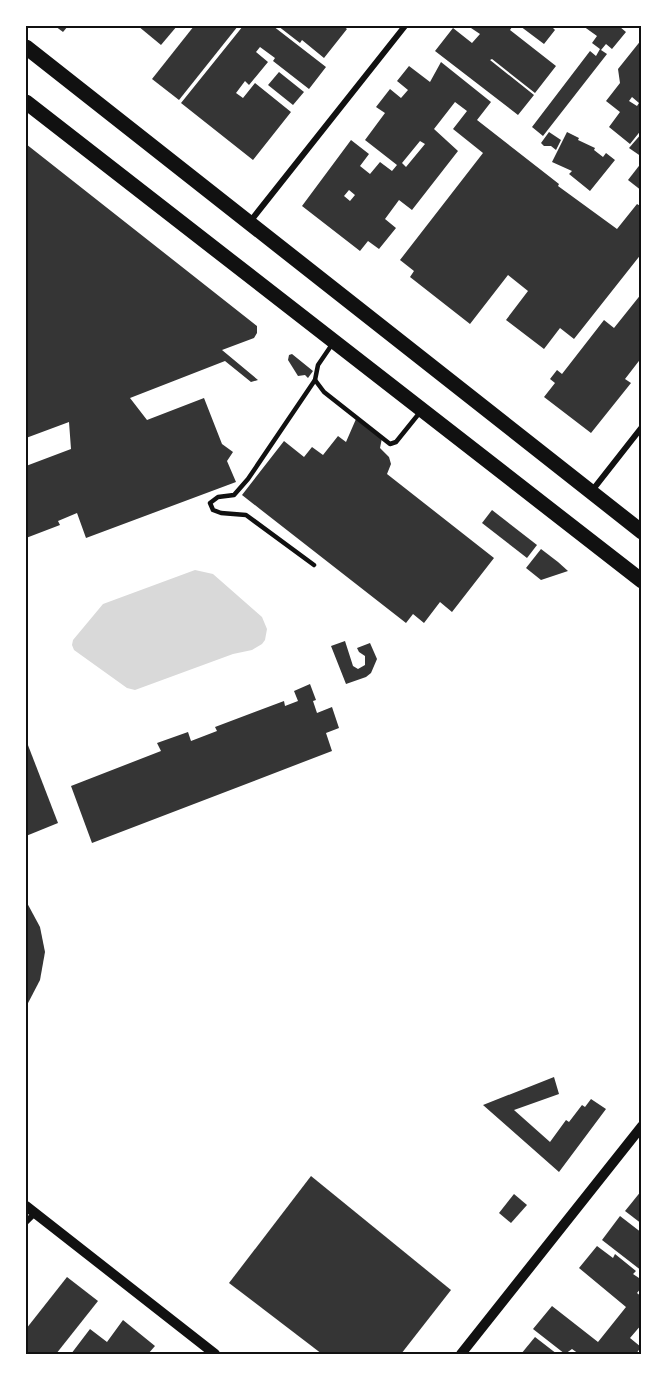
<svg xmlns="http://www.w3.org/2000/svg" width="667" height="1380" viewBox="0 0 667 1380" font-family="'Sofia Sans Condensed',sans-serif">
  <rect width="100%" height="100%" fill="#fff"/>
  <path fill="#d9d9d9" d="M195,570L213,574L262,617L267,629L265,640L262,644L252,650L233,654L135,690L127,688L74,650L72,645L73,640L103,604Z"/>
  <g fill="#353535" fill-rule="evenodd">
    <path d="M55,26H68L63,32Z"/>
    <path d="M138,26H177L161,45Z"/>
    <path d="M194,26H238L179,100L152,79Z"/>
    <path d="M243,26H273L326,67L309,89L273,61L275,58L260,47L256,52L268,62L249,85L245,81L236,93L243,98L255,83L291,112L253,160L181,103Z"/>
    <path d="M278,26H343L347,29L324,58L302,40L300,43Z"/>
    <path d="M468,26H510L512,27L510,30L556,66L535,93L492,59L490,60L534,95L518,115L435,51L453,28L472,43L480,34Z"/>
    <path d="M520,26H555L553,28L555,30L544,44Z"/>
    <path d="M583,26H621L620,27L626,32L612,49L606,44L601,50L607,54L543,136L532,127L590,51L596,56L600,49L592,43L597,36Z"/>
    <path d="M642,39V129L630,144L609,127L620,112L606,101L620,83L618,69ZM632,97L639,103L637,106L629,101Z"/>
    <path d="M441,62L491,102L477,120L559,184L558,186L617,229L637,204L642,207V253L574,339L560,328L544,349L506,320L528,291L508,275L470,324L410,277L414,271L400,260L483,153L453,129L467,111L455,102L434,129L458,151L412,210L399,200L385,219L396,228L379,249L368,241L360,251L302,206L351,140L369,154L360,166L370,174L380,162L392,171L397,165L365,140L385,113L376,107L390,89L401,98L408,90L397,81L409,66L430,82ZM420,141L425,144L406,167L402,163ZM349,190L355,195L350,201L344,196Z"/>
    <path d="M279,72L304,92L293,105L268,85Z"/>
    <path d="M549,132L561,140L556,150L551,146H544L541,143Z"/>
    <path d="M567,132L579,138L578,140L595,148L594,150L603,157L606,153L615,160L590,191L569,174L572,171L552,162Z"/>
    <path d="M642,133V157L629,148Z"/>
    <path d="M26,144L257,326V333L254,338L222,350L258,380L251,382L225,361L130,398L147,420L204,398L222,444L233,452L227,461L236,482L86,538L77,513L58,521L60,525L26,538V466L71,449L69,422L26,438Z"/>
    <path d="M642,162V191L628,180Z"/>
    <path d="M642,293V357L625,379L631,383L591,433L544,397L555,383L550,379L557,370L562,374L604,320L614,328Z"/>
    <path d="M292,354L313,371L308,378L305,375L298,376L288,360L289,355Z"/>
    <path d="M356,419L382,438L380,448L389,457L391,464L387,474L494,558L452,612L440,602L424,623L413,614L406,623L242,495L284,441L304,457L312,447L323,455L338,436L346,442Z"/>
    <path d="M492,510L537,545L527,558L482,523Z"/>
    <path d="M541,549L558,562L568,571L541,580L526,568Z"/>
    <path d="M345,641L353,666L358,669L365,665V656L359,652L357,648L370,643L377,659L371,673L366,677L346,684L331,646Z"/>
    <path d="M310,684L316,700L313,701L317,713L332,707L339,728L326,733L332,751L92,843L71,786L161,751L157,743L188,732L191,741L217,731L215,727L284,701L285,706L298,701L294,691Z"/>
    <path d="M26,740L58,823L26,836Z"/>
    <path d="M26,901L40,927L45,952L40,980L26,1007Z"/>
    <path d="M554,1077L559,1094L514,1110L550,1142L566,1120L569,1122L582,1105L585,1107L591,1099L606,1109L559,1172L483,1105Z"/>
    <path d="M311,1176L451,1290L401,1354H322L229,1283Z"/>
    <path d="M642,1190V1224L625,1211Z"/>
    <path d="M514,1194L527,1205L511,1223L499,1213Z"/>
    <path d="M620,1216L642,1233V1271L602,1240Z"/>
    <path d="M597,1246L613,1258L615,1254L636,1271L633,1274L642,1280V1287L637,1293L642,1297V1324L630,1338L641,1347L636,1354H579L572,1349L565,1354L533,1329L552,1306L598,1342L626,1307L579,1268Z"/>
    <path d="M67,1277L98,1301L56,1354H26V1329Z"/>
    <path d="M123,1320L155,1346L148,1354H71L90,1329L107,1342Z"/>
    <path d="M535,1337L557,1354H521Z"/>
  </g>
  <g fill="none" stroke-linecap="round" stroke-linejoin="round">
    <g stroke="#111" stroke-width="4.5">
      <path d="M333,343L318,365L315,380L324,392L390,444L396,442L421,411"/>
      <path d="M314,565L246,515L221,513L213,510L210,503L218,497L234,495L248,479L315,380"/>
    </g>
    <g stroke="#111" stroke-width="6">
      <path d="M249,223L405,26"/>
      <path d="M591,492L642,427"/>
      <path d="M26,1222L35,1213"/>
    </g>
    <g stroke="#111" stroke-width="10">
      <path d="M26,1206L215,1354"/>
      <path d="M461,1354L642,1126"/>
    </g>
    <g stroke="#111" stroke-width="15">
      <path d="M26,47L642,532"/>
      <path d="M26,102L642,581"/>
    </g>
  </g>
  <rect width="667" height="1380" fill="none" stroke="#ffffff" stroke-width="54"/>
  <rect x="27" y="27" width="613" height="1326" fill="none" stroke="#111" stroke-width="2"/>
</svg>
